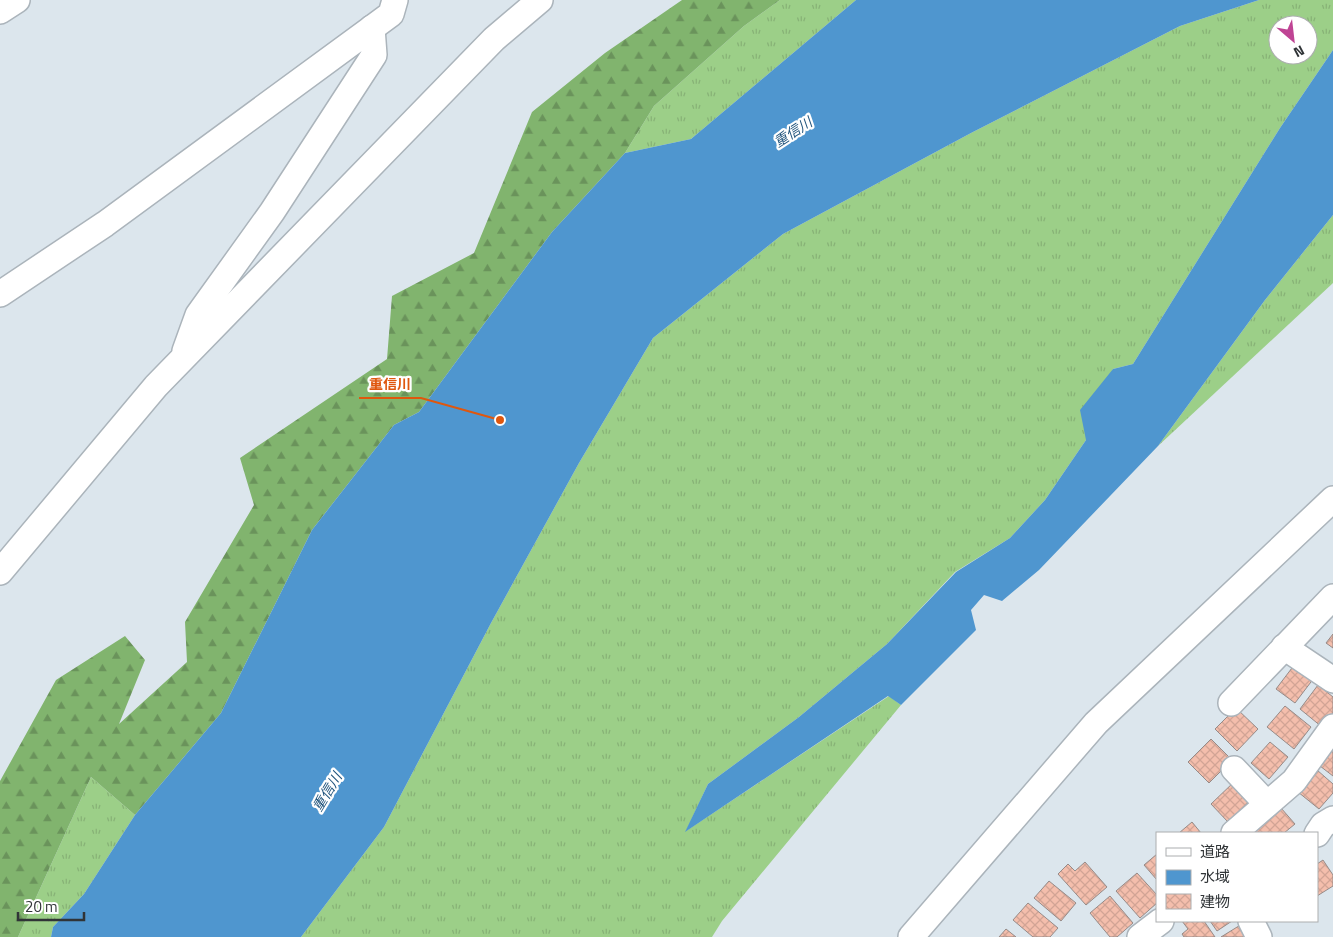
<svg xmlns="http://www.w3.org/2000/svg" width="1333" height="937" viewBox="0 0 1333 937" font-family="'Titillium Web','Noto Sans JP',sans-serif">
  <defs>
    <pattern id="grass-tufts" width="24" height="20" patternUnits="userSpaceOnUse" patternTransform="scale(1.25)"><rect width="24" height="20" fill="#9ccf88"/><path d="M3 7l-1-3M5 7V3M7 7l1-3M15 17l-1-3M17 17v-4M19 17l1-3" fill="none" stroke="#87b276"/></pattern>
    <pattern id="forest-firs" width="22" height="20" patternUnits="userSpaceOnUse" patternTransform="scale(1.25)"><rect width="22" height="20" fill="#81b46e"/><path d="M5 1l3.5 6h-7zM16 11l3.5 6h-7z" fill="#6a935b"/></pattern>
    <pattern id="building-cross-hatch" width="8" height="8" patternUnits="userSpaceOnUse" patternTransform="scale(1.25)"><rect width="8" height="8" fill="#f4beac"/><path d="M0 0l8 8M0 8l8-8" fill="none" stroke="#d2a495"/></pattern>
  </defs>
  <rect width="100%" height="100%" fill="#dce6ed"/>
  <g fill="url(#grass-tufts)" fill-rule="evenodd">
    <path d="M780,0H856L691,139L625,153L654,106L744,26Z"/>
    <path d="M1259,0H1333V50L1280,128L1133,364L1113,369L1086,440L1045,500L1010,538L955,572L887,644L799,717L708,784L686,831L889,696L901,705L722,921L712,937H301L384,827L491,623L579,463L653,338L783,234L971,133L1180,26ZM1278,25H1308V55H1278Z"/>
    <path d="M1333,215V283L1158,446L1265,300Z"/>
    <path d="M91,777L135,815L84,894L53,927L51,937H18Z"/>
  </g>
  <path fill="url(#forest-firs)" d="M682,0H780L744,26L654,106L625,153L552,232L419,412L394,425L312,530L221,713L135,815L91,777L18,937H0V781L56,680L125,636L145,660L119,724L187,662L185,622L254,505L240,458L387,359L392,296L474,253L532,112L605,53Z"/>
  <g fill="#4f96cf">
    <path d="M856,0H1259L1180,26L971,133L783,234L653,338L579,463L491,623L384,827L301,937H51L53,927L84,894L135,815L221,713L312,530L394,425L419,412L552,232L625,153L691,139Z"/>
    <path d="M1333,50V215L1265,300L1158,446L1039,570L1002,601L984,595L971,610L976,630L901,705L888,696L685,832L708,784L799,717L887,644L956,572L1010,538L1045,500L1086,440L1080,410L1113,369L1133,364L1280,128Z"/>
  </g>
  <g fill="url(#building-cross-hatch)" stroke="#968b88">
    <path d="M1333,634V648L1326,643Z"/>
    <path d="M1295,664L1314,678L1295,703L1276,689Z"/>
    <path d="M1318,685L1333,697V713L1322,727L1300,709Z"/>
    <path d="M1285,706L1311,727L1294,749L1267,727Z"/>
    <path d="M1236,708L1258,729L1237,751L1215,729Z"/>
    <path d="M1211,739L1232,760L1209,783L1188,762Z"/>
    <path d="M1270,742L1288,757L1269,779L1251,763Z"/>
    <path d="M1333,749V776L1320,766Z"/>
    <path d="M1317,770L1333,784V793L1319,809L1298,792Z"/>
    <path d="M1235,781L1252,799L1228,822L1211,804Z"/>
    <path d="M1281,808L1295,824L1284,833H1250Z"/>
    <path d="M1192,822L1201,833H1179Z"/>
    <path d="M1157,854V880L1144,865Z"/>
    <path d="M1323,860L1333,875V886L1317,896V864Z"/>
    <path d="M1085,862L1107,887L1086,905L1058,874L1068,864L1075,871Z"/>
    <path d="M1137,873L1157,895V903L1140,918L1116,891Z"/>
    <path d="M1049,881L1076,903L1061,921L1034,898Z"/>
    <path d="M1110,896L1133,923L1117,937H1110L1090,913Z"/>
    <path d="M1028,903L1058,928L1050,937H1033L1013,920Z"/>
    <path d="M1182,921H1204L1215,937H1184L1182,934L1188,929Z"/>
    <path d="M1210,921H1232L1217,931Z"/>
    <path d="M1242,924L1250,937H1221Z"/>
    <path d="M1006,929L1016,937H999Z"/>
  </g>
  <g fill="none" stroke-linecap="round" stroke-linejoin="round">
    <g stroke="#abb4bb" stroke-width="28">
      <g id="minor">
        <path d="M0,11L17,0"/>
        <path d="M0,294L105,224L372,28L391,14L395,0"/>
        <path d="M185,351L198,315L272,212L374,55L372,28"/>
        <path d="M0,572L156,386L494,39L540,0"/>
        <path d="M1284,647L1333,680"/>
        <path d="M1231,703L1333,597"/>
        <path d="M1234,769L1267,804"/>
        <path d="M1234,833L1294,781L1333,727"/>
        <path d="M1317,834L1323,825L1333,819"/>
        <path d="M1251,921L1259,937"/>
        <path d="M911,937L1096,723L1333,499"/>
        <path d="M1140,937L1161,921"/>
      </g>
    </g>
    <use href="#minor" stroke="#fff" stroke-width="25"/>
  </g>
  <g text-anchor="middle" stroke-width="4.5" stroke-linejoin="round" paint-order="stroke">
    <g font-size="14" font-style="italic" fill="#23567e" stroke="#fff">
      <text transform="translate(793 132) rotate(-33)" y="5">重信川</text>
      <text transform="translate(327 792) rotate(-59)" y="5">重信川</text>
    </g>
  </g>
  <path fill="none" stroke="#df570e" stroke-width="2" d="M500 420L421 398H359"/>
  <circle fill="#df570e" stroke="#fff" stroke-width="2" cx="500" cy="420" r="5"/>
  <g font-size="14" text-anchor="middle" font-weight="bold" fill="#df570e" stroke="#fff" stroke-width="4.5" stroke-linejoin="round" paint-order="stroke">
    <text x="390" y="389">重信川</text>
  </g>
  <rect x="1156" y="832" width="162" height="90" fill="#ffffff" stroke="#acaeaf"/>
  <rect x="1166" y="848" width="25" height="8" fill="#ffffff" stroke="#acaeaf"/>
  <text x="1200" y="857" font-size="15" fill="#303437">道路</text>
  <rect x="1166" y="870" width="25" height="15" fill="#4f96cf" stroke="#acaeaf"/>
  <text x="1200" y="882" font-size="15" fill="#303437">水域</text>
  <rect x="1166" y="894" width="25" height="15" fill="url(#building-cross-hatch)" stroke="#acaeaf"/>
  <text x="1200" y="907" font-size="15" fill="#303437">建物</text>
  <g transform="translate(1293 40) rotate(152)"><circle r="24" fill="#ffffff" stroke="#acaeaf"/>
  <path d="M0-4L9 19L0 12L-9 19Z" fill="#bf4494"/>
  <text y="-8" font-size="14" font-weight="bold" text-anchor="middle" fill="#303437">N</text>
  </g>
  <path d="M18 912v8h66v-8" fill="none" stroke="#303437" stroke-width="2.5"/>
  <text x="25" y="912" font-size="15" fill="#303437" stroke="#ffffff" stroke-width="4" paint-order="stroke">20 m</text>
</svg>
